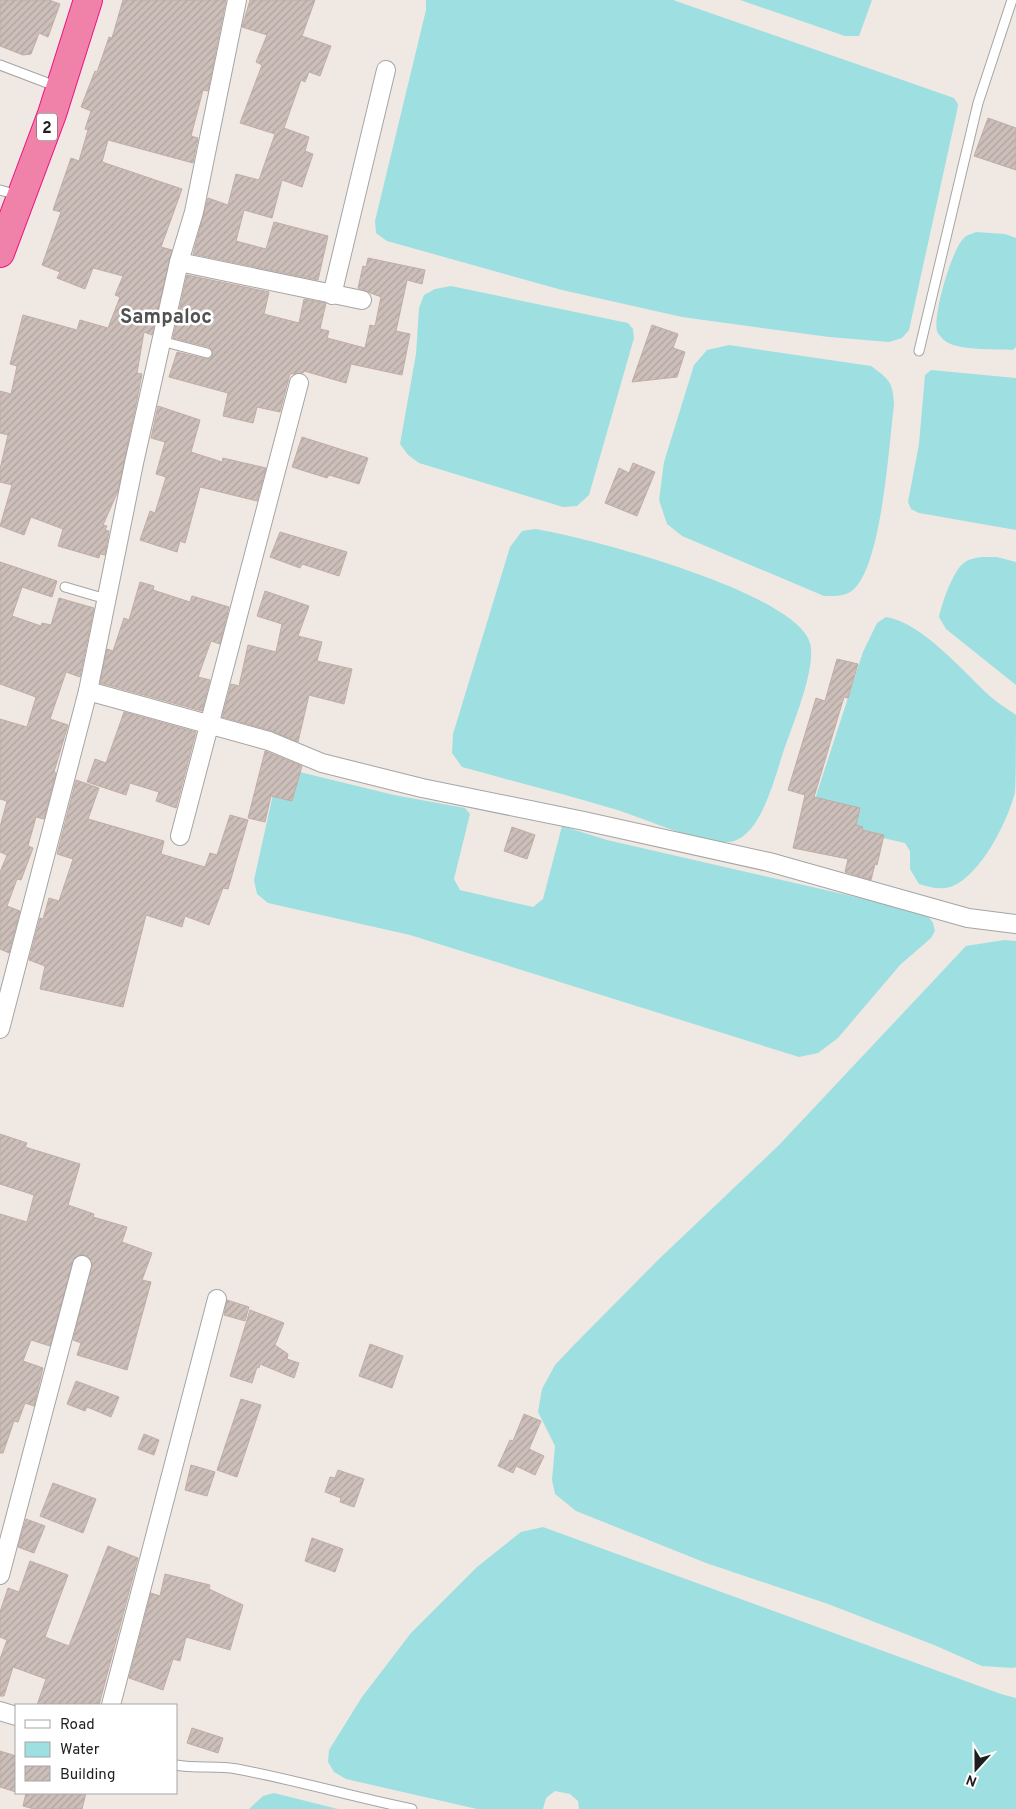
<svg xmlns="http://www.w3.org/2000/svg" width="1016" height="1809" viewBox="0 0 1016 1809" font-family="Overpass,sans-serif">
  <defs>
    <pattern id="building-hatch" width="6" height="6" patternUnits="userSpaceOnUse" patternTransform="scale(1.25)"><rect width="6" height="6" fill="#ccbeb9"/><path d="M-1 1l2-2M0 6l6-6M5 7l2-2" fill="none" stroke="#afa39f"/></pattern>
  </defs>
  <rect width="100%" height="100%" fill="#f0e9e3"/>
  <g fill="#9edfe2">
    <path d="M426,0H673L954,98L958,104L957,111L909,330L902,338L889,342L829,337L682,317L562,290L387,241L376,233L375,221L426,10Z"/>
    <path d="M740,0H872L859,36H845Z"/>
    <path d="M976,232L1005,234L1016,238V347L1013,350C997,349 955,351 944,340C942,338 938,334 937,331C933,315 951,252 963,239C966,235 972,234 976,232Z"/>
    <path d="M451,286L628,323L633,329L634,338L589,495L577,506L563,507L419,463L408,455L400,444L416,354L419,308L424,295L435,289Z"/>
    <path d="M729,345L871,366C889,379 893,382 894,404C889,445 882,565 853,590C845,597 834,596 824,596L682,536L667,524L659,500L664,462L694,365L707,350Z"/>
    <path d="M931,370L1016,378V530L919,513L911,509L908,502L919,444L925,375Z"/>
    <path d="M535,529C586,537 796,592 810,643C817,669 791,728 782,756C774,780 761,833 734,841C708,848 642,817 614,809C563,794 512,781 462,767L452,753L453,734L510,547L522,531Z"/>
    <path d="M981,557H997L1016,562V685L946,629L939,617C942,603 953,570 965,562C969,559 976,558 981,557Z"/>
    <path d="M886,617C922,622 964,673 991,697C999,704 1008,709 1016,715C1016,737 1016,773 1015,792C1008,821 981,874 953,886C941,891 930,887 919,884L910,869V851L905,843L852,831L815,799L863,652L877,623Z"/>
    <path d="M279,767L394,795L465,808L470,814L454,879L460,890L533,907L543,899L562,826L607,840L926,913L933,923L935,931L931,938L900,965L838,1038L818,1053L799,1057L410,935L268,903L257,894L254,880Z"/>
    <path d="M1004,940L1016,941V1667L1013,1668L982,1666L934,1645L828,1604L706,1563L576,1511L555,1494L552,1480L555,1446L538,1412L542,1389L555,1365L572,1347L658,1260L779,1145L966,946Z"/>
    <path d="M543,1527L1001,1694L1016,1698V1809H579L578,1801L570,1794L555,1791L546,1798L543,1809H477L346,1779L334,1772L328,1762L329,1750L362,1697L411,1633L477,1567L521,1532Z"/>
    <path d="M274,1793L338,1809H249L263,1796Z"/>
  </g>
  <g fill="url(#building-hatch)" stroke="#c3aca4">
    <path d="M0,0H49L60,4L48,37L39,33L31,54L23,55L0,46Z"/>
    <path d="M123,0H226L208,91L203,90L191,136L198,138L193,163L108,140L102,162L182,189L161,247L172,250L152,335L144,332L137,373L142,374L137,400L118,491L103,525L107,526L105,530L109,531L105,555L100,554L99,558L58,546L63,529L31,517L24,535L0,526L12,485L0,482V469L8,435L0,433V391L11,394L17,366L10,364L23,315L77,330L80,320L108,328L120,297L115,295L123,276L93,268L85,289L57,278L60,272L42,265L61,212L53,210L71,158L79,161L88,130L85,129L91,111L81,107L95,71L97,72L109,37L112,38Z"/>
    <path d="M250,0H315L302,36L331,46L320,76L309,72L305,82L301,80L284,128L309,137L305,151L313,154L302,187L282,180L272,218L244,210L236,241L266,249L274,222L328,236L318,280L193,254L208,198L228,205L236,174L259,180L275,134L240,123L262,65L256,62L267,35L242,27Z"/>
    <path d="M988,118L1016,128V170L974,156Z"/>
    <path d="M368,258L425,270L422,284L407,280L396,331L410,334L402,375L351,364L346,383L304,371L303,373L290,374L280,412L257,407L253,423L223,416L228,393L169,377L177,352L206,359L211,358L213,354L209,347L173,338L187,275L269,292L264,314L299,323L304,299L326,303L320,329L329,331L327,338L365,348L370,325L375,326L381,297L358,288L363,266L366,267Z"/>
    <path d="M652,325L678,334L673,348L685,352L677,377L632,382Z"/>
    <path d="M158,406L200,420L191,452L222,462L223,458L266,468L257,501L200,487L185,543L180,541L177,552L140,540L150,511L155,513L166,477L156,474L165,442L151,438Z"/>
    <path d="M302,437L368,458L359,484L329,475L327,478L292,467Z"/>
    <path d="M633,463L655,472L637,516L605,503L619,468L629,473Z"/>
    <path d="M280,532L347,552L339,576L302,564L300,568L270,557Z"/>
    <path d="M0,562L57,581L52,597L22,587L12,616L41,626L42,623L51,625L59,598L94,608L80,677L66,672L50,719L68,725L54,772L56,773L44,819L36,817L28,846L33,848L21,880L17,879L7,906L20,911L9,953L0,949V872L7,855L0,852V827L7,801L0,799V719L27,727L36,697L0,684Z"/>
    <path d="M140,582L154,586L153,590L190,602L192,596L229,607L220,644L211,641L198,677L210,680L202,711L100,683L107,649L113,651L124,618L129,620Z"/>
    <path d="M265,591L309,606L298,636L322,642L317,661L352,669L344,704L309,695L298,742L272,731L222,717L231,684L239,686L248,645L276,652L282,624L257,616Z"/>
    <path d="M837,659L858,664L848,698L844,697L814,797L860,808L856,825L863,827L862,830L884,835L877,865L875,864L871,880L845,872L848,859L793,848L805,795L788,790L816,698L825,701Z"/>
    <path d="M124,712L196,732L176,808L156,801L159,792L130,783L126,795L87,782L95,759L106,763Z"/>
    <path d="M265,751L302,766L292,801L271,796L265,822L248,818Z"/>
    <path d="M76,780L99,788L88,819L164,841L161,854L205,867L210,853L217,855L230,815L248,820L228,889L223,888L209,925L185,916L182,927L146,915L123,1007L40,989L45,966L29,960L40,918L43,919L49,898L59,901L73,859L57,854Z"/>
    <path d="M512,827L535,835L527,859L504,851Z"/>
    <path d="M0,1134L27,1143L25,1147L80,1164L68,1205L94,1214L93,1217L127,1227L122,1242L152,1253L142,1280L151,1282L127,1370L77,1355L81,1343L73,1340L92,1263L84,1255L74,1258L50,1346L31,1340L23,1361L43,1368L34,1406L25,1403L18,1422L14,1421L3,1453H0V1214L27,1222L34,1195L0,1184Z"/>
    <path d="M227,1300L249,1307L245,1321L224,1315Z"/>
    <path d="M250,1310L284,1323L275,1345L288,1354L287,1359L299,1363L294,1378L260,1364L259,1368L257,1367L252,1383L230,1376Z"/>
    <path d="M370,1344L403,1356L392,1388L359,1376Z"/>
    <path d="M76,1381L119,1397L111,1417L87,1407L85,1411L67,1404Z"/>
    <path d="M241,1399L261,1405L237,1477L217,1470Z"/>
    <path d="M524,1414L541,1421L529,1449L544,1456L535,1475L516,1466L513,1473L498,1466L510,1440L513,1441Z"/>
    <path d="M144,1434L159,1440L154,1455L138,1449Z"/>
    <path d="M191,1465L215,1472L207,1496L185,1490Z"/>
    <path d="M338,1470L364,1479L354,1507L340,1502L341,1498L325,1492L330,1477L335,1478Z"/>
    <path d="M53,1483L96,1499L83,1533L40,1516Z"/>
    <path d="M26,1519L45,1526L34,1553L18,1547Z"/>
    <path d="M312,1538L343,1549L335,1572L305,1561Z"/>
    <path d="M108,1546L138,1558L99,1705H37L46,1679L13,1667L4,1696H0V1659L7,1640L0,1637V1612L8,1588L19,1592L30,1561L68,1575L45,1637L69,1646Z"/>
    <path d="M165,1574L210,1585L209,1589L243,1605L230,1650L186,1637L180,1661L173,1659L163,1690L129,1678L151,1593L160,1596Z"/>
    <path d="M192,1728L223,1738L218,1753L187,1743Z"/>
    <path d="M0,1751L16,1756V1792L0,1787Z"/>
    <path d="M26,1793H86L82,1809H34L23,1806Z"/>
  </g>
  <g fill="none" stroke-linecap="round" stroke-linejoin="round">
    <g stroke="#a5a5a5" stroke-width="11">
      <g id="lane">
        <path d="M0,65L58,87"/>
        <path d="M0,190L18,195"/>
        <path d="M161,341L207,353"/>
        <path d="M919,351L978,103L1012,0"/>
        <path d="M65,587L106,599"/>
        <path d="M176,1765C196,1769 217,1765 237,1769C296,1780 353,1797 412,1809"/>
      </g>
    </g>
    <g stroke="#a5a5a5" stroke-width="20">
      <g id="street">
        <path d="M179,262L362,300"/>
        <path d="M332,295L386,70"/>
        <path d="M88,691L269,741L322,763L422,788L584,821L769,862L968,918L1016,924"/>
        <path d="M180,836L299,383"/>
        <path d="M0,1029L88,691L134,463L179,262L194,212L237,0"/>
        <path d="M0,1575L82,1265"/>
        <path d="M111,1705L217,1299"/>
        <path d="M0,1711L16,1716"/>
      </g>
    </g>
    <g stroke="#ec1283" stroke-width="30">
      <path id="highway" d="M0,253L52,114L88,0"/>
    </g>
    <use href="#lane" stroke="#fff" stroke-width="9"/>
    <use href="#street" stroke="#fff" stroke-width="18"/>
    <use href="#highway" stroke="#f082aa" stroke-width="28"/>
  </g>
  <g text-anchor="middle" stroke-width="5" stroke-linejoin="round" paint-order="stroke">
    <rect fill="#fff" stroke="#626262" stroke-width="1" x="37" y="113.5" width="20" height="27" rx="4"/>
    <g font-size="16" font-weight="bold" fill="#1e1e1e">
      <text x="47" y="133">2</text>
    </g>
    <g font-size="20" font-weight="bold" fill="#515151" stroke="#fff">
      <text x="166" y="323">Sampaloc</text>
    </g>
  </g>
  <rect x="15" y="1704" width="162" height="90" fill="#ffffff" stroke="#a5a5a5"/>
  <rect x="25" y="1720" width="25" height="8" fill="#ffffff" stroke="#a5a5a5"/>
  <text x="60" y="1729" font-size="15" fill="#1e1e1e">Road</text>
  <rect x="25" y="1742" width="25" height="15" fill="#9edfe2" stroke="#a5a5a5"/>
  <text x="60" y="1754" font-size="15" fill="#1e1e1e">Water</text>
  <rect x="25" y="1766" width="25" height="15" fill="url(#building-hatch)" stroke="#a5a5a5"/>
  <text x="60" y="1779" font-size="15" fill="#1e1e1e">Building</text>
  <g transform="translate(976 1769) rotate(201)" stroke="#ffffff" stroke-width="4" paint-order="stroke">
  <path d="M0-4L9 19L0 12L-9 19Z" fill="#1e1e1e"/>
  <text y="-8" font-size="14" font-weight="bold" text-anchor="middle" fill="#1e1e1e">N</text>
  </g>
</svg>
